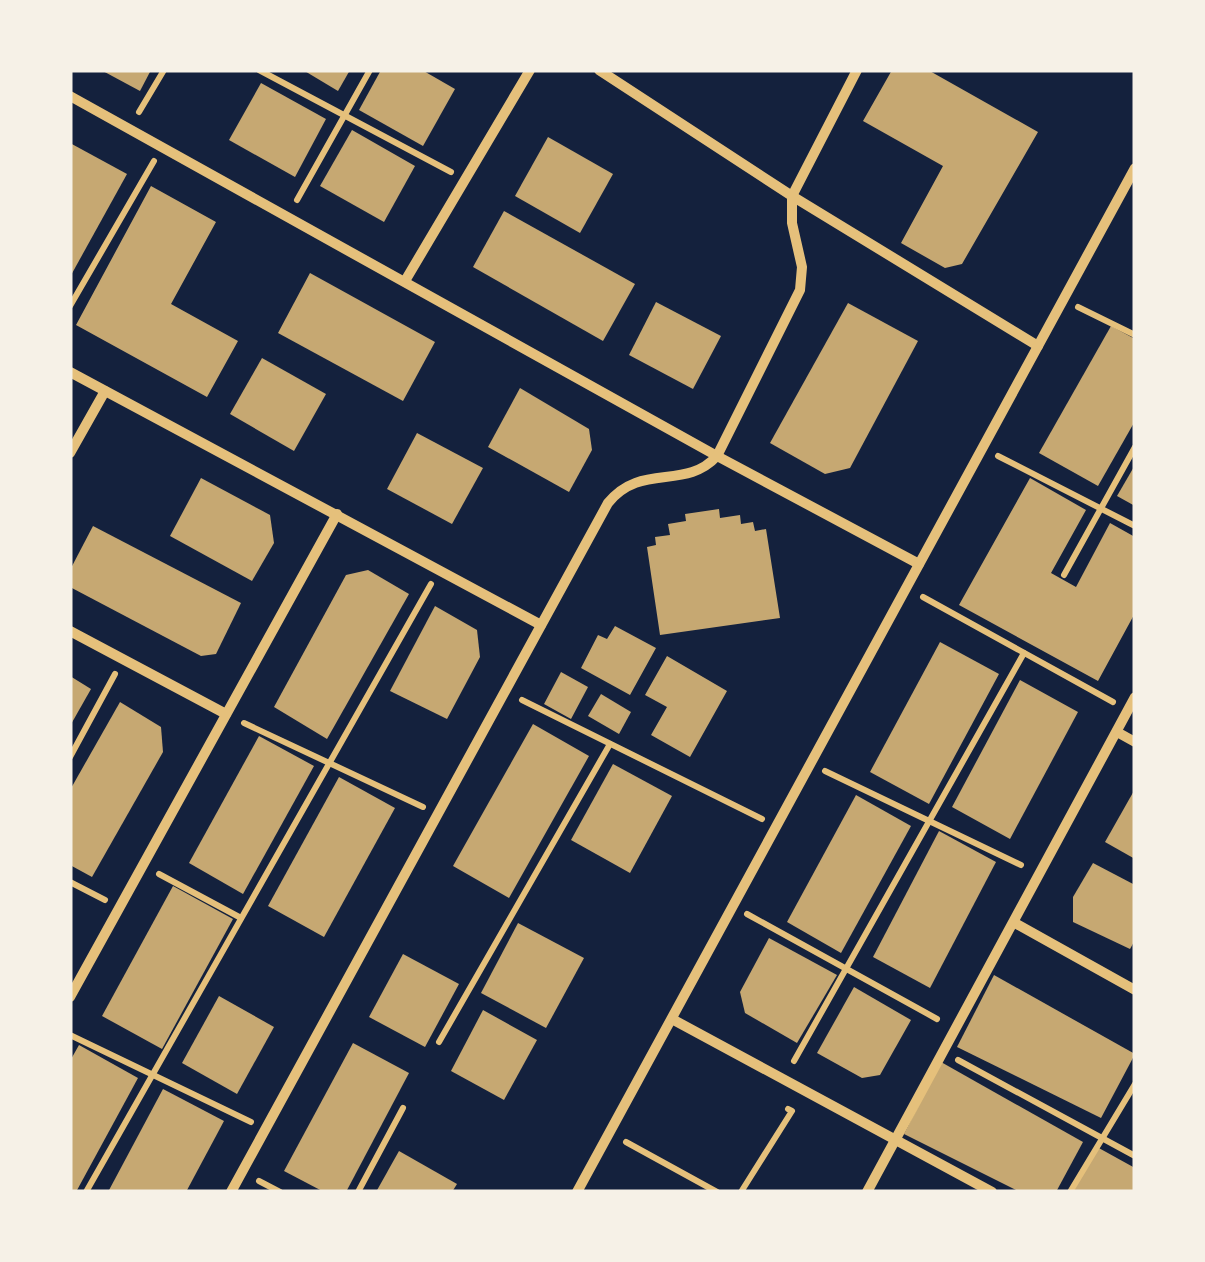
<svg xmlns="http://www.w3.org/2000/svg" width="1205" height="1262" viewBox="0 0 1205 1262" font-family="Roboto,sans-serif">
  <rect width="100%" height="100%" fill="#14213d"/>
  <g fill="#c6a872">
    <path d="M101,70H151L140,91Z"/>
    <path d="M303,70H350L338,91Z"/>
    <path d="M381,70H422L455,89L423,146L359,110Z"/>
    <path d="M892,70H928L1038,132L962,264L945,268L901,243L943,166L863,121Z"/>
    <path d="M261,83L326,119L295,177L229,140Z"/>
    <path d="M352,130L415,166L384,222L320,186Z"/>
    <path d="M548,137L613,174L580,233L515,196Z"/>
    <path d="M70,143L127,174L70,277Z"/>
    <path d="M151,186L216,222L171,304L238,341L207,397L76,325Z"/>
    <path d="M504,211L635,284L603,341L473,267Z"/>
    <path d="M310,273L435,342L403,401L278,333Z"/>
    <path d="M656,302L721,336L693,389L629,355Z"/>
    <path d="M848,303L918,341L850,468L825,474L770,443Z"/>
    <path d="M1111,326L1135,339V421L1098,486L1039,453Z"/>
    <path d="M262,358L326,394L294,451L230,414Z"/>
    <path d="M520,388L589,429L592,450L569,492L488,447Z"/>
    <path d="M417,433L483,468L452,524L387,489Z"/>
    <path d="M1135,465V506L1117,496Z"/>
    <path d="M201,478L270,515L274,543L252,581L170,536Z"/>
    <path d="M1030,478L1086,510L1051,573L1076,587L1110,523L1135,537V613L1098,681L959,605Z"/>
    <path d="M719,509L720,518L740,515L741,524L753,522L755,531L766,529L780,618L660,635L647,547L656,545L655,537L670,535L668,524L686,521L685,514Z"/>
    <path d="M93,526L241,603L216,654L201,656L70,587V570Z"/>
    <path d="M368,570L409,594L327,739L274,707L346,575Z"/>
    <path d="M435,606L477,630L480,657L447,719L390,691Z"/>
    <path d="M615,626L656,648L630,695L581,668L598,635L607,639Z"/>
    <path d="M940,642L999,674L929,804L870,772Z"/>
    <path d="M667,656L727,691L690,757L651,735L667,707L645,695Z"/>
    <path d="M561,672L588,687L571,719L544,704Z"/>
    <path d="M70,676L91,689L70,726Z"/>
    <path d="M1020,680L1078,712L1010,839L952,807Z"/>
    <path d="M601,694L631,712L619,734L588,716Z"/>
    <path d="M120,702L161,727L163,752L92,877L70,865V790Z"/>
    <path d="M533,724L589,756L509,898L453,866Z"/>
    <path d="M259,736L314,766L243,894L189,863Z"/>
    <path d="M613,764L672,796L630,873L571,840Z"/>
    <path d="M339,777L395,808L324,937L268,906Z"/>
    <path d="M1135,789V859L1105,842Z"/>
    <path d="M856,795L911,826L841,953L787,922Z"/>
    <path d="M939,831L996,862L930,988L873,957Z"/>
    <path d="M1093,863L1135,885V940L1130,949L1073,922V897Z"/>
    <path d="M173,886L233,919L162,1049L102,1016Z"/>
    <path d="M518,923L584,958L546,1028L481,993Z"/>
    <path d="M769,938L837,975L797,1043L745,1013L740,992Z"/>
    <path d="M403,954L459,984L425,1047L369,1017Z"/>
    <path d="M994,975L1135,1054L1101,1118L957,1047Z"/>
    <path d="M854,987L911,1020L880,1075L862,1078L817,1053Z"/>
    <path d="M219,996L274,1027L237,1094L182,1063Z"/>
    <path d="M483,1010L537,1040L504,1100L451,1071Z"/>
    <path d="M353,1043L409,1073L346,1192H324L284,1171Z"/>
    <path d="M79,1045L138,1078L76,1192H70V1061Z"/>
    <path d="M941,1062L1083,1142L1056,1192H1020L904,1134Z"/>
    <path d="M163,1089L224,1121L186,1192H108Z"/>
    <path d="M1097,1147L1135,1168V1192H1073Z"/>
    <path d="M399,1151L457,1184L452,1192H376Z"/>
  </g>
  <g fill="none" stroke-linecap="round" stroke-linejoin="round">
    <g stroke="#e5c07b" stroke-width="6">
      <path d="M259,70L451,172"/>
      <path d="M139,112L164,70"/>
      <path d="M297,200L370,70"/>
      <path d="M70,306L154,161"/>
      <path d="M1078,307L1135,335"/>
      <path d="M998,456L1135,526"/>
      <path d="M1064,575L1135,447"/>
      <path d="M923,597L1113,702"/>
      <path d="M522,700L762,819"/>
      <path d="M244,723L423,807"/>
      <path d="M70,757L115,674"/>
      <path d="M825,771L1021,865"/>
      <path d="M159,874L241,918"/>
      <path d="M70,882L105,900"/>
      <path d="M747,914L937,1019"/>
      <path d="M70,1035L251,1122"/>
      <path d="M439,1042L610,744"/>
      <path d="M958,1060L1135,1156"/>
      <path d="M794,1061L1024,653"/>
      <path d="M626,1142L717,1192"/>
      <path d="M259,1181L280,1192"/>
      <path d="M86,1192L431,584"/>
      <path d="M358,1192L403,1108"/>
      <path d="M741,1192L792,1111L788,1109"/>
      <path d="M1070,1192L1135,1084"/>
    </g>
    <g stroke="#e5c07b" stroke-width="10">
      <path d="M599,70L792,196L1038,346"/>
      <path d="M70,96L717,456L919,564"/>
      <path d="M405,281L530,70"/>
      <path d="M70,372L541,625"/>
      <path d="M70,453L105,391"/>
      <path d="M70,631L226,714"/>
      <path d="M1117,732L1135,742"/>
      <path d="M1015,923L1135,990"/>
      <path d="M70,997L337,514"/>
      <path d="M672,1019L992,1192"/>
      <path d="M231,1192L608,503C641,462 685,491 717,456L800,290L802,267L792,223V196L857,70"/>
      <path d="M577,1192L1135,168"/>
      <path d="M867,1192L1135,697"/>
    </g>
  </g>
  <rect width="1205" height="1262" fill="none" stroke="#f6f1e7" stroke-width="145"/>
</svg>
